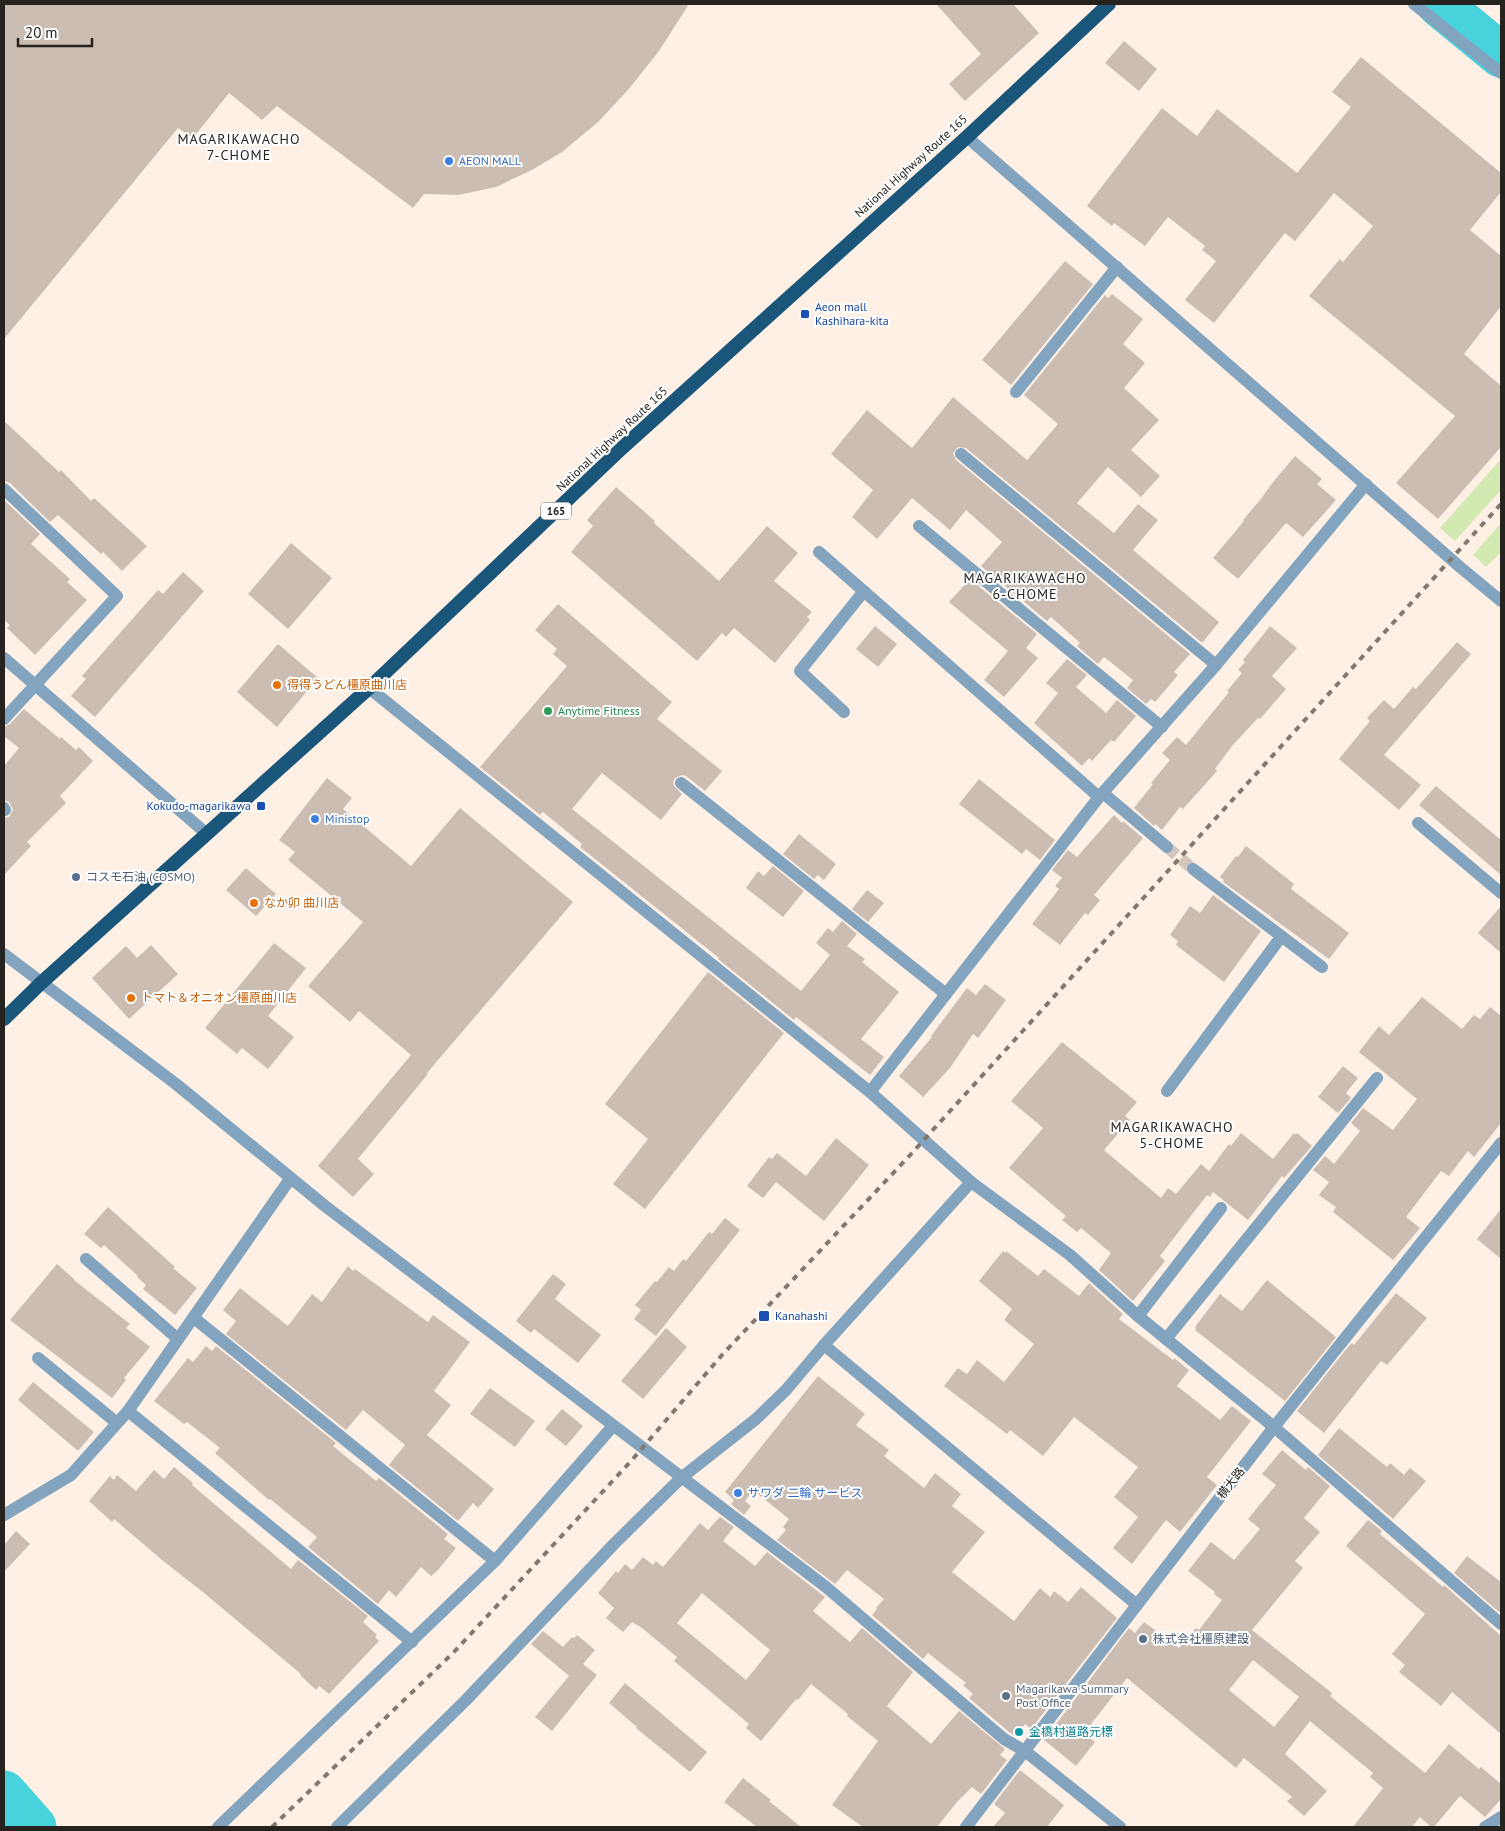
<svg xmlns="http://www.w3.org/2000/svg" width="1505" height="1831" viewBox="0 0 1505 1831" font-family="'PT Sans','Noto Sans JP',sans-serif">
  <rect width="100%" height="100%" fill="#fef0e4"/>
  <g fill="#d2eab2">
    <path d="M1501,459V490L1455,541L1440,528Z"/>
    <path d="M1501,523V552L1486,567L1473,555Z"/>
  </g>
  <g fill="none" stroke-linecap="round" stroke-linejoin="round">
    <g stroke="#48d3dc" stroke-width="45">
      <path d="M1439,4L1501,55"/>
      <path d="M4,1793L34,1827"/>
    </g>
  </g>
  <g fill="#ccbdb3" fill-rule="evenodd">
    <path d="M4,4H689L659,51L628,90L597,123L562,152L532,170L496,187L458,195L424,194L413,208L277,106L262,120L229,93L193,138L178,128L4,339Z"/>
    <path d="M936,4H1013L1039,33L965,101L949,84L981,54Z"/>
    <path d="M1124,41L1157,69L1139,91L1105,63Z"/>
    <path d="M1361,57L1501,173V192L1470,230L1501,256V306L1464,354L1501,386V447L1438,519L1396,483L1455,416L1309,296L1340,259L1343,262L1373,226L1334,193L1295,241L1285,233L1214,323L1185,300L1216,261L1202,250L1205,246L1168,217L1145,246L1114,223L1112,226L1087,206L1162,108L1197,136L1217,109L1297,173L1351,107L1332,92Z"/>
    <path d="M1065,261L1093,284L1011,385L982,360Z"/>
    <path d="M1112,294L1143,319L1123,344L1145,363L1124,388L1159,420L1131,450L1160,476L1141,497L1108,467L1077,503L1114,533L1138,504L1158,520L1133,550L1219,622L1203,642H1201L966,448L958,447L953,453L956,460L1190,654L1174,672L1178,675L1155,702L1151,699L1146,704L1127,688L1133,680L1104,657L1098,664L1077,646L1080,643L1051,617L1047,621L981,566L1002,542L966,510L950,530L912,498L877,539L852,517L873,490L831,454L867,410L912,448L953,397L1027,460L1058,424L1024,395L1105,295L1108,298Z"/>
    <path d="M4,421L59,472L61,470L91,501L94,498L147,546L122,571L103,552L101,554L58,515L50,522L10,483L4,481Z"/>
    <path d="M1295,456L1322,479L1317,484L1336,500L1303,537L1286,523L1238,579L1213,558L1244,521L1243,520L1260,500L1274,481Z"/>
    <path d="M616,487L655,521L654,523L719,581L767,526L798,553L774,581L812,612L807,617L810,620L775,663L734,628L726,637L722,633L697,661L571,552L593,526L587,520Z"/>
    <path d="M4,500L40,534L31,544L70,579L67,582L87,600L35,655L7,628L10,625L4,620Z"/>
    <path d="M291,543L332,578L288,629L248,594Z"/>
    <path d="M183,572L204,591L95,717L71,696L86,679L82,676L158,590L163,594Z"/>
    <path d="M970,579L1037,634L1026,648L1038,658L1004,697L984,680L1008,651L949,602Z"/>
    <path d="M558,604L672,702L657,719L722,771L705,791L686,776L682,775L675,778L673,782L674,786L682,794L661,820L602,773L572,809L801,991L830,955L816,943L828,928L833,932L842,921L857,934L847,946L865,959L862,962L899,992L861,1039L884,1057L870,1075L796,1017L794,1020L718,959L719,958L580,847L582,844L543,812L540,815L480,767L567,666L553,654L557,649L535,630Z"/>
    <path d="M875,626L897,644L878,667L856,649Z"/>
    <path d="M1270,626L1297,648L1272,676L1286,689L1260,719L1258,718L1232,746L1215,769L1217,771L1183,809L1180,807L1162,830L1155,824L1154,826L1134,808L1153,784L1151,783L1170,760L1162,753L1177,737L1186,745L1229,692L1227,691L1242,673L1238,670L1245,662L1243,660Z"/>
    <path d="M1457,642L1471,654L1384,755L1421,785L1399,810L1339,759L1370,721L1367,718L1384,700L1394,709L1413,687L1416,689Z"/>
    <path d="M278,644L318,678L277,727L237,692Z"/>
    <path d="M1067,659L1087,675L1076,687L1106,713L1117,700L1136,716L1114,742L1111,740L1092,761L1089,758L1082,766L1034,723L1058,693L1046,683Z"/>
    <path d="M24,709L60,739L61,737L76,750L79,747L93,761L60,796L66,803L27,842L31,846L4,875V818L9,817L13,810L9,802L4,800V766L19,748L4,736V727L10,724Z"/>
    <path d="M327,778L352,798L343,809L411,866L460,808L573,902L427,1073L428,1074L366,1149L358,1159L374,1174L353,1197L318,1166L411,1055L359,1011L350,1022L308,986L363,922L288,860L295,852L279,840Z"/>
    <path d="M979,779L1055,840L1040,860L1026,849L1022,854L959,804Z"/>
    <path d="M1436,786L1501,840V875L1419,805Z"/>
    <path d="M1114,815L1122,823L1123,821L1143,838L1094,895L1100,900L1088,915L1085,913L1060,945L1032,924L1059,889L1055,886L1062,878L1052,870L1068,850L1077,857Z"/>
    <path d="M799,834L836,864L824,880L818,875L814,879L783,854Z"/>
    <path d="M1246,846L1294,884L1291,889L1349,933L1329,959L1223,882L1224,880L1220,877L1236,856L1238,857Z"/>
    <path d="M773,866L804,891L783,917L746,888L758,871L764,876Z"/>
    <path d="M246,868L276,894L256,916L226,890Z"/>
    <path d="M867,890L884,903L868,922L852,909Z"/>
    <path d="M1213,895L1261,931L1224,982L1176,945L1178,941L1170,935L1190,906L1200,913Z"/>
    <path d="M1501,906V953L1478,933Z"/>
    <path d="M274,943L306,968L268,1016L294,1037L268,1069L242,1048L237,1054L205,1028Z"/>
    <path d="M151,945L178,974L129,1019L92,978L126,946L137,958Z"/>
    <path d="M708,972L784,1033L645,1209L613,1184L648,1139L605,1104Z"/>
    <path d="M985,984L1006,1000L978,1038L973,1034L950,1068L923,1097L899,1076L932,1037L931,1036L967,988L976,995Z"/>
    <path d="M1422,997L1462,1029L1474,1015L1480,1019L1490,1007L1501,1016V1123L1474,1157L1468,1151L1449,1176L1441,1171L1406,1217L1420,1228L1393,1260L1333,1212L1336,1207L1319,1195L1329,1182L1313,1170L1325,1156L1334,1164L1360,1131L1351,1123L1363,1108L1393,1130L1417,1099L1359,1052L1379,1026L1389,1035Z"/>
    <path d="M1062,1042L1137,1102L1125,1116L1130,1120L1104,1150L1161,1198L1168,1188L1176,1194L1201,1164L1209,1171L1229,1144L1231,1146L1241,1133L1273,1159L1294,1133L1296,1135L1297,1133L1312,1146L1284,1178L1282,1176L1248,1220L1213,1192L1210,1197L1207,1195L1160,1256L1165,1261L1133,1301L1099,1270L1111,1253L1081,1228L1077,1232L1062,1220L1066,1216L1009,1168L1043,1128L1011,1101Z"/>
    <path d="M1343,1066L1358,1078L1346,1093L1351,1098L1338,1113L1318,1097Z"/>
    <path d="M836,1138L869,1165L824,1221L776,1182L763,1198L747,1186L769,1157L772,1159L777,1153L806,1176Z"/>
    <path d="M108,1207L175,1267L173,1268L197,1288L175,1315L143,1289L146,1285L137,1277L138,1276L104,1245L101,1248L84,1234Z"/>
    <path d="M1501,1209V1259L1477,1239Z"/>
    <path d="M725,1218L740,1230L656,1336L634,1319L641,1310L635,1305L655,1281L657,1282L669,1267L674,1271L683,1259L686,1261L709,1232L712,1234Z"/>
    <path d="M1003,1251L1005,1253L1006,1251L1038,1276L1044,1269L1079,1296L1089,1283L1123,1314L1119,1319L1173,1360L1174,1358L1189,1370L1177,1386L1220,1420L1232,1406L1251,1421L1207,1477L1217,1485L1195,1513L1180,1532L1166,1520L1132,1564L1113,1548L1138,1517L1114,1497L1138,1467L1074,1417L1043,1456L1010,1430L1007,1434L944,1386L958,1368L967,1374L977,1360L1004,1382L1034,1344L1004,1320L1012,1309L979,1281Z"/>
    <path d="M57,1264L74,1279V1280L130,1324L126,1328L150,1347L124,1378L126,1380L112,1398L10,1320Z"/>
    <path d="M348,1266L353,1271L355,1269L428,1322L433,1315L470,1342L434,1391L451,1405L427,1435L494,1489L478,1508L473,1503L458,1521L389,1465L405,1445L363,1410L346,1430L226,1334L236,1321L223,1310L240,1288L288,1326L312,1294L322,1302Z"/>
    <path d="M553,1274L566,1284L555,1299L601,1335L578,1363L534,1329L531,1333L516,1321Z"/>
    <path d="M1267,1280L1336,1337L1285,1401L1195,1330L1196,1328L1195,1327L1220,1294L1242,1311Z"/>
    <path d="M1396,1293L1427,1318L1387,1365L1381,1361L1324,1433L1297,1411L1348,1347L1352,1343L1354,1345Z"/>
    <path d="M666,1328L687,1347L643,1399L621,1381Z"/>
    <path d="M206,1346L212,1351L216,1346L336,1443L333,1446L376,1481L379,1478L448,1534L444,1539L456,1548L438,1570L431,1576L421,1567L396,1597L389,1590L378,1604L308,1547L317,1537L270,1499L269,1500L215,1453L220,1448L187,1422L184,1424L154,1401L188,1358L193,1362Z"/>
    <path d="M818,1376L865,1414L856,1425L889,1450L884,1456L924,1488L935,1473L961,1494L952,1506L985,1532L952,1572L1014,1621L1040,1588L1050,1597L1054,1591L1068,1602L1081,1587L1117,1618L1031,1729L1025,1724L1015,1736L1009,1732L969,1698L973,1694L963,1685L966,1683L928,1653L923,1659L872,1615L877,1609L876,1608L884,1599L847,1570L835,1584L777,1540L786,1530L783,1527L789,1519L753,1490L745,1501L751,1506L744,1515L731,1504L734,1500L725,1492Z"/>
    <path d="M33,1382L94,1432L78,1451L18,1400Z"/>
    <path d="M490,1388L535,1421L515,1447L470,1414Z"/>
    <path d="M562,1409L583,1426L566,1446L545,1429Z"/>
    <path d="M1339,1428L1387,1467L1390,1463L1404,1475L1410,1468L1426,1481L1393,1519L1318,1455Z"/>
    <path d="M1282,1450L1306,1470L1308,1467L1330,1486L1304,1518L1320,1532L1295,1561L1303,1568L1252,1630L1332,1693L1330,1696L1425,1773L1449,1744L1479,1769L1481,1767L1501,1784V1799L1485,1817L1460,1796L1434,1827H1431L1420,1817L1412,1827H1353L1383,1788L1370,1777L1373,1773L1310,1721L1285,1754L1327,1791L1304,1816L1287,1801L1292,1797L1244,1758L1236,1768L1127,1678L1088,1728L1092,1732L1088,1737L1095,1742L1076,1766L1044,1740L1129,1628L1135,1633L1144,1622L1179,1648L1196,1628L1199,1630L1222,1600L1214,1594L1215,1592L1188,1571L1211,1542L1234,1560L1260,1529L1248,1519L1276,1485L1262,1474ZM1253,1660L1299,1697L1274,1727L1229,1690Z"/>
    <path d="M174,1467L193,1483L192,1485L291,1569L298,1560L368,1616L363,1622L377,1635L375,1637L379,1641L329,1694L319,1686L316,1690L300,1675L301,1674L204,1593L162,1560L114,1519L112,1522L89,1501L110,1476L114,1480L117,1475L136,1491L154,1470L164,1479Z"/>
    <path d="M720,1517L734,1527L723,1541L755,1566L767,1552L825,1597L813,1611L850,1642L862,1628L913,1672L887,1706L931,1744L959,1711L1005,1749L1000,1755L1007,1760L981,1794L972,1787L957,1802L937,1827H863L832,1805L878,1741L847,1716L848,1714L811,1684L798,1700L796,1699L761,1741L746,1728L749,1724L674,1661L677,1657L642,1628L632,1622L623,1632L606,1618L614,1608L598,1593L616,1571L618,1573L625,1564L632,1570L643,1557L653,1565L656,1561L663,1567L700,1523L708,1530ZM702,1593L770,1650L746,1680L677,1623Z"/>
    <path d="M1368,1520L1382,1531L1380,1534L1443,1587L1444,1585L1501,1636V1734L1452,1692L1441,1706L1399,1672L1405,1665L1392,1654L1425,1614L1346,1546Z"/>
    <path d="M16,1531L30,1544L4,1572V1545Z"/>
    <path d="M1467,1556L1501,1582V1610L1499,1612L1454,1573Z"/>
    <path d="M543,1631L563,1647L572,1637L574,1638L577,1635L595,1650L583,1664L597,1675L552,1731L535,1717L569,1676L531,1644Z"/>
    <path d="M625,1683L707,1752L690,1772L636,1728L637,1727L609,1703Z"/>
    <path d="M1020,1770L1064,1805L1047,1827H993L1005,1813L994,1804Z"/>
    <path d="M743,1778L771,1800L769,1801L801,1827H757L724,1802Z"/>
  </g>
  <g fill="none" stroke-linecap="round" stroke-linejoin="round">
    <path stroke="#d3c7bc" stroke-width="12" stroke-dasharray="12 6" stroke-linecap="butt" d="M1167,847L1193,869"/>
    <g stroke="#83a4be" stroke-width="12">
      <path d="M1414,4L1501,73"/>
      <path d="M967,137L1460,567L1501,601"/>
      <path d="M1016,392L1117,267"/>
      <path d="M961,454L1216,665"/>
      <path d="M4,489L117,596L4,719"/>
      <path d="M919,526L1162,727"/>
      <path d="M819,552L1099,797"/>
      <path d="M4,658L207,834"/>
      <path d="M369,688L870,1092L971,1182L1070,1255L1138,1316L1274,1427L1501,1624"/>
      <path d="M844,712L800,671L864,591"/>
      <path d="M681,783L946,994"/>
      <path d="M1103,793L1167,847"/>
      <path d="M4,808L5,810"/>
      <path d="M1418,823L1501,893"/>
      <path d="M1193,869L1322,967"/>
      <path d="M4,954L176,1084L325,1206L826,1587L1004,1739L1025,1751L1120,1827"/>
      <path d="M1167,1091L1281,937"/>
      <path d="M870,1092L1099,797L1216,665L1366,484"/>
      <path d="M86,1259L178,1339"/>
      <path d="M1138,1316L1221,1208"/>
      <path d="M194,1318L495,1561"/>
      <path d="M1166,1339L1377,1078"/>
      <path d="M38,1358L117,1423"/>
      <path d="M128,1411L412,1642"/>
      <path d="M4,1515L71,1475L128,1411L290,1179"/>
      <path d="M966,1827L1274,1427L1501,1143"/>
      <path d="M1485,1827L1501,1817"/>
    </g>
    <g stroke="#83a4be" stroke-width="12">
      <path d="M824,1345L1137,1605"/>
      <path d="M218,1827L495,1561L613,1426"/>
      <path d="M337,1827L466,1700L614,1544L681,1478L756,1419L786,1390L824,1345L971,1182"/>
    </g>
    <path stroke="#1a557a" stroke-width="14" d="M4,1019L41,983L369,688L622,448L967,137L1109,4"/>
    <path stroke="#817971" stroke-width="4" stroke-dasharray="6 6" stroke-linecap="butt" d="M272,1827L454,1652L632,1460L722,1355L912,1153L1501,504"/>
  </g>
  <g fill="#3f7fe0" stroke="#fff" stroke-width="2">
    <circle cx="449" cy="161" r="5"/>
    <circle cx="315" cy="819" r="5"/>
    <circle cx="738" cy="1493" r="5"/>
  </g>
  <g fill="#1a4fb4" stroke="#fff" stroke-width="2">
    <rect x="800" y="309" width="10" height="10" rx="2.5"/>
    <rect x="256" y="801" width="10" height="10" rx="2.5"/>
    <rect x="758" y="1310" width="12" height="12" rx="2.5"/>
  </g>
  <g fill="#e8710a" stroke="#fff" stroke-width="2">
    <circle cx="277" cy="685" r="5"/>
    <circle cx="254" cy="903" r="5"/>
    <circle cx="131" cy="998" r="5"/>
  </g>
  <circle fill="#2e9e5b" stroke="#fff" stroke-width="2" cx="548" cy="711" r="5"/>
  <g fill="#5c6f8a" stroke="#fff" stroke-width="2">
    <circle cx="76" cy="877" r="5"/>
    <circle cx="1143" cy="1639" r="5"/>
    <circle cx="1006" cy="1696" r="5"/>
  </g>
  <circle fill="#0f9aa8" stroke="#fff" stroke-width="2" cx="1019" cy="1732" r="5"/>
  <g text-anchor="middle" stroke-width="4" stroke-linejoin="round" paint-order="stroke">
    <rect fill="#fff" stroke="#676461" stroke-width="1" x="541" y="502.5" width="30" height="17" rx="4"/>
    <g font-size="11" font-weight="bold" fill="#26221d">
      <text x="556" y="515">165</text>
    </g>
    <g font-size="12" fill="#366cbe" stroke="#fff" text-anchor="start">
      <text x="459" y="165">AEON MALL</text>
      <text x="325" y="823">Ministop</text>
      <text x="748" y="1497">サワダ 二輪 サービス</text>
    </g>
    <g font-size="12" fill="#26221d" stroke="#fff">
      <text transform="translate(911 166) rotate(-42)" y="4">National Highway Route 165</text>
      <text transform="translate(612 439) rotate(-43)" y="4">National Highway Route 165</text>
      <text transform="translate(1231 1483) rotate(-52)" y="4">横大路</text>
    </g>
    <g font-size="12" fill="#164399" stroke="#fff" text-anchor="start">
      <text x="815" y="311">Aeon mall<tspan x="815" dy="14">Kashihara-kita</tspan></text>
      <text x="251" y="810" text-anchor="end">Kokudo-magarikawa</text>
      <text x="775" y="1320">Kanahashi</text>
    </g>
    <g font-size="12" fill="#c56008" stroke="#fff" text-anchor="start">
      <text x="287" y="689">得得うどん橿原曲川店</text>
      <text x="264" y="907">なか卯 曲川店</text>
      <text x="141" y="1002">トマト＆オニオン橿原曲川店</text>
    </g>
    <g font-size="12" fill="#27864d" stroke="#fff" text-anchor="start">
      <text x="558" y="715">Anytime Fitness</text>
    </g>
    <g font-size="12" fill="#4e5e75" stroke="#fff" text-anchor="start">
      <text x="86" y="881">コスモ石油 (COSMO)</text>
      <text x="1153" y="1643">株式会社橿原建設</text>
      <text x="1016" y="1693">Magarikawa Summary<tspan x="1016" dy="14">Post Office</tspan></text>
    </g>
    <g font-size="12" fill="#0d838f" stroke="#fff" text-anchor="start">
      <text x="1029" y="1736">金橋村道路元標</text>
    </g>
    <g font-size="14" letter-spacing="1" fill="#26221d" stroke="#fff">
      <text x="239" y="144">MAGARIKAWACHO<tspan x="239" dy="16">7-CHOME</tspan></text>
      <text x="1025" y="583">MAGARIKAWACHO<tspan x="1025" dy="16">6-CHOME</tspan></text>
      <text x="1172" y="1132">MAGARIKAWACHO<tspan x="1172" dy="16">5-CHOME</tspan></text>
    </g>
  </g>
  <rect width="1505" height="1831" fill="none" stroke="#26221d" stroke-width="10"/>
  <path d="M18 38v8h74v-8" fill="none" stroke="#26221d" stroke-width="2.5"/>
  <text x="25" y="38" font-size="15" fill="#26221d" stroke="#ffffff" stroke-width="4" paint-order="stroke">20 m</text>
</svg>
